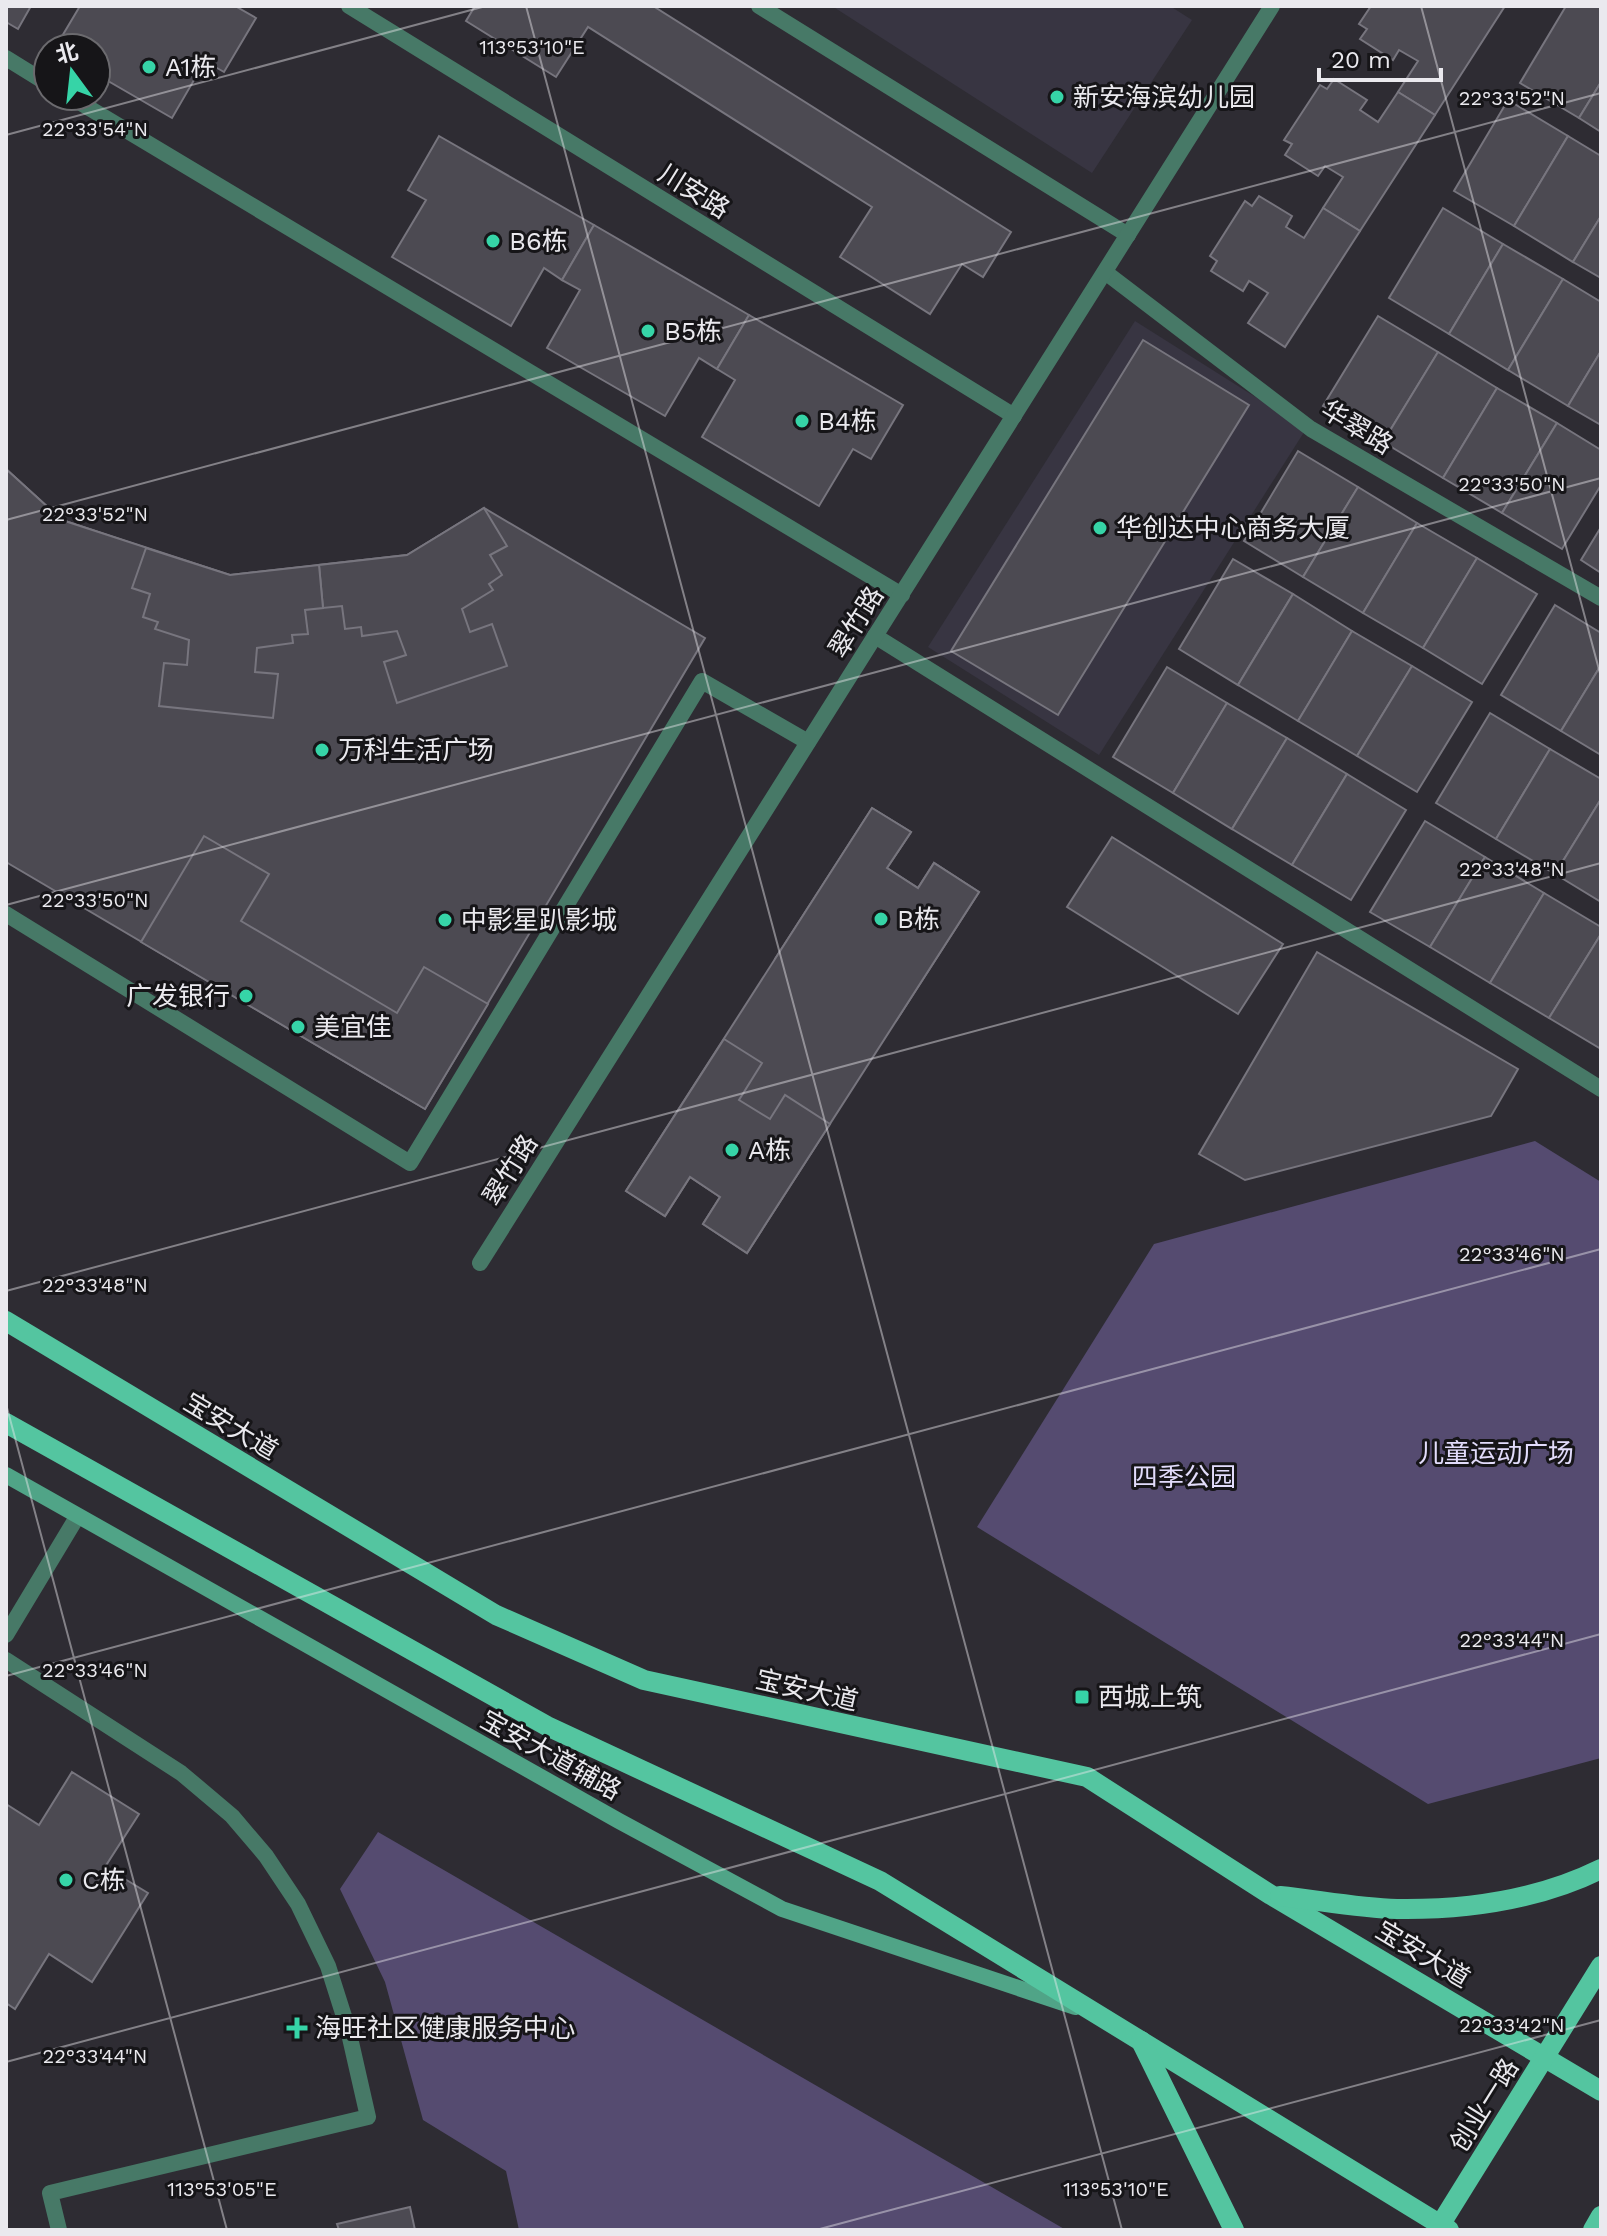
<svg xmlns="http://www.w3.org/2000/svg" width="1607" height="2236" viewBox="0 0 1607 2236" font-family="'Work Sans','Noto Sans SC',sans-serif">
  <rect width="100%" height="100%" fill="#2e2c33"/>
  <g fill="#383542">
    <path d="M832,6H1170L1192,20L1092,173Z"/>
    <path d="M1135,321L1306,429L1099,755L928,647Z"/>
  </g>
  <g fill="#554b70">
    <path d="M1535,1141L1601,1182V1758L1428,1804L977,1527L1154,1244Z"/>
    <path d="M378,1832L1066,2230H519L506,2171L423,2120L385,1982L340,1889Z"/>
  </g>
  <g fill="#4c4a52" stroke="#77757e" stroke-width="2">
    <path d="M6,6H31L18,29L6,22Z"/>
    <path d="M80,6H235L256,18L224,72L205,61L172,118L96,74V48H55Z"/>
    <path d="M475,6H653L1011,232L983,277L962,264L930,314L840,257L872,207L588,27L556,77L466,21Z"/>
    <path d="M1371,6H1505L1435,115L1398,92L1418,61L1399,50L1393,60L1360,39L1367,29L1359,24Z"/>
    <path d="M1566,6H1597L1601,8V82L1579,118L1520,83Z"/>
    <path d="M1334,79L1367,100L1360,110L1378,122L1398,92L1435,115L1360,231L1323,208L1343,177L1325,166L1318,176L1285,155L1292,144L1284,140L1320,85L1327,89Z"/>
    <path d="M1601,82V132L1579,118Z"/>
    <path d="M1508,100L1568,136L1514,226L1454,191Z"/>
    <path d="M439,136L594,225L562,280L544,268L511,326L392,257L426,200L408,190Z"/>
    <path d="M1568,136L1601,156V216L1573,262L1514,226Z"/>
    <path d="M1259,196L1292,216L1286,227L1304,238L1323,208L1360,231L1285,347L1248,323L1268,293L1249,281L1243,291L1211,271L1217,261L1210,256L1245,201L1252,206Z"/>
    <path d="M1443,208L1503,244L1449,334L1389,298Z"/>
    <path d="M1601,216V278L1573,262Z"/>
    <path d="M594,225L749,315L717,369L699,358L665,416L547,348L580,290L562,280Z"/>
    <path d="M1503,244L1563,279L1508,370L1449,334Z"/>
    <path d="M1563,279L1601,302V351L1568,406L1508,370Z"/>
    <path d="M749,315L903,405L871,459L853,449L819,506L702,437L735,380L717,369Z"/>
    <path d="M1378,316L1438,352L1383,442L1323,406Z"/>
    <path d="M1143,340L1249,405L1058,715L951,651Z"/>
    <path d="M1601,351V425L1568,406Z"/>
    <path d="M1438,352L1497,388L1443,478L1383,442Z"/>
    <path d="M1497,388L1557,423L1502,513L1443,478Z"/>
    <path d="M1557,423L1601,450V485L1562,549L1502,513Z"/>
    <path d="M1298,451L1358,487L1303,577L1244,541Z"/>
    <path d="M6,469L62,520L146,548L132,588L114,583L107,605L92,600L89,608L55,597L43,618L63,630L40,667L6,647Z"/>
    <path d="M6,469L62,520L230,575L407,555L484,508L705,638L425,1109L6,862Z"/>
    <path d="M1358,487L1417,523L1363,613L1303,577Z"/>
    <path d="M484,508L507,546L490,555L502,575L489,584L493,590L462,609L470,632L492,624L507,666L397,703L384,662L406,655L397,631L362,636L361,627L345,629L342,606L323,608L319,565L407,555Z"/>
    <path d="M1417,523L1477,558L1423,648L1363,613Z"/>
    <path d="M1601,527V573L1581,560Z"/>
    <path d="M146,548L230,575L319,565L323,608L305,610L308,634L292,635L293,643L257,648L255,672L278,674L273,718L159,706L164,663L187,665L189,640L155,629L158,622L143,617L150,594L132,588Z"/>
    <path d="M1477,558L1537,594L1482,684L1423,648Z"/>
    <path d="M1233,559L1293,594L1238,685L1179,649Z"/>
    <path d="M1293,594L1352,631L1298,721L1238,685Z"/>
    <path d="M1555,605L1601,633V665L1561,731L1501,695Z"/>
    <path d="M1352,631L1412,666L1357,756L1298,721Z"/>
    <path d="M1601,665V755L1561,731Z"/>
    <path d="M1412,666L1472,702L1417,792L1357,756Z"/>
    <path d="M1167,667L1227,703L1173,793L1113,757Z"/>
    <path d="M1227,703L1287,738L1232,829L1173,793Z"/>
    <path d="M1490,713L1550,749L1496,839L1436,803Z"/>
    <path d="M1287,738L1347,774L1292,865L1232,829Z"/>
    <path d="M1550,749L1601,779V799L1555,874L1496,839Z"/>
    <path d="M1347,774L1406,810L1351,900L1292,865Z"/>
    <path d="M1601,799V902L1555,874Z"/>
    <path d="M872,808L911,832L887,868L918,888L934,863L979,892L896,1021L853,994L871,967L841,946L815,985L775,959Z"/>
    <path d="M872,808L911,832L887,868L918,888L934,863L979,892L747,1253L703,1224L720,1197L690,1177L665,1216L626,1191Z"/>
    <path d="M1425,821L1485,857L1430,947L1370,912Z"/>
    <path d="M204,836L269,874L241,921L397,1013L424,967L488,1004L425,1109L141,942Z"/>
    <path d="M1112,837L1283,944L1238,1014L1067,907Z"/>
    <path d="M1485,857L1544,893L1490,983L1430,947Z"/>
    <path d="M1544,893L1601,927V934L1549,1018L1490,983Z"/>
    <path d="M1601,934V1049L1549,1018Z"/>
    <path d="M1317,952L1518,1069L1491,1116L1245,1180L1199,1154Z"/>
    <path d="M724,1039L762,1063L739,1100L770,1119L785,1095L830,1124L747,1253L703,1224L720,1197L690,1177L665,1216L626,1191Z"/>
    <path d="M72,1772L139,1814L105,1867L148,1893L92,1982L49,1954L15,2009L6,2003V1804L39,1825Z"/>
    <path d="M410,2207L415,2230H339L337,2224Z"/>
  </g>
  <g fill="none" stroke-linecap="round" stroke-linejoin="round">
    <g stroke="#477967" stroke-width="16">
      <path d="M759,6L1128,235"/>
      <path d="M6,914L410,1163L702,681L808,742"/>
      <path d="M6,1660L181,1773L232,1816L266,1856L298,1904L328,1966L348,2029L368,2117L50,2193L59,2230"/>
    </g>
    <g stroke="#477967" stroke-width="16">
      <path d="M349,6L1014,416"/>
      <path d="M6,58L48,84"/>
      <path d="M69,96L902,595"/>
      <path d="M1105,272L1311,429L1601,598"/>
      <path d="M875,636L1601,1089"/>
      <path d="M480,1263L1272,6"/>
      <path d="M6,1635L77,1517"/>
    </g>
    <path stroke="#50a487" stroke-width="16" d="M6,1475L619,1821L782,1909L1075,2007"/>
    <g stroke="#54c5a0" stroke-width="20">
      <path d="M6,1321L496,1615L644,1680L1087,1777L1271,1895L1601,2091"/>
      <path d="M6,1423L547,1726L880,1881L1449,2230"/>
      <path d="M1280,1896C1318,1900 1358,1908 1397,1909C1466,1910 1538,1900 1601,1869"/>
      <path d="M1141,2041L1234,2230"/>
      <path d="M1437,2230L1601,1966"/>
      <path d="M1593,2230L1601,2216"/>
    </g>
  </g>
  <path fill="none" stroke="#eae9ee" stroke-width="2" stroke-opacity="0.45" d="M526,6L1122,2230M1421,6L1601,677M6,135L486,6M6,520L1601,93M6,905L1601,478M6,1291L1601,863M6,1404L227,2230M6,1676L1601,1249M6,2062L1601,1634M816,2230L1601,2020"/>
  <g fill="#36d4a7" stroke="#161518" stroke-width="3">
    <circle cx="149" cy="67" r="8"/>
    <circle cx="1057" cy="97" r="8"/>
    <circle cx="493" cy="241" r="8"/>
    <circle cx="648" cy="331" r="8"/>
    <circle cx="802" cy="421" r="8"/>
    <circle cx="1100" cy="528" r="8"/>
    <circle cx="322" cy="750" r="8"/>
    <circle cx="881" cy="919" r="8"/>
    <circle cx="445" cy="920" r="8"/>
    <circle cx="246" cy="996" r="8"/>
    <circle cx="298" cy="1027" r="8"/>
    <circle cx="732" cy="1150" r="8"/>
    <rect x="1074" y="1689" width="16" height="16" rx="4"/>
    <circle cx="66" cy="1880" r="8"/>
    <path d="M293 2016h8v8h8v8h-8v8h-8v-8h-8v-8h8z"/>
  </g>
  <g text-anchor="middle" stroke-width="6" stroke-linejoin="round" paint-order="stroke">
    <g font-size="26" fill="#eae9ee" stroke="#161518" text-anchor="start">
      <text x="165" y="76">A1栋</text>
      <text x="1073" y="106">新安海滨幼儿园</text>
      <text x="509" y="250">B6栋</text>
      <text x="664" y="340">B5栋</text>
      <text x="818" y="430">B4栋</text>
      <text x="1116" y="537">华创达中心商务大厦</text>
      <text x="338" y="759">万科生活广场</text>
      <text x="897" y="928">B栋</text>
      <text x="461" y="929">中影星趴影城</text>
      <text x="230" y="1005" text-anchor="end">广发银行</text>
      <text x="314" y="1036">美宜佳</text>
      <text x="748" y="1159">A栋</text>
      <text x="1098" y="1706">西城上筑</text>
      <text x="82" y="1889">C栋</text>
      <text x="315" y="2037">海旺社区健康服务中心</text>
    </g>
    <g font-size="26" fill="#eae9ee" stroke="#161518">
      <text transform="translate(694 191) rotate(32)" y="9">川安路</text>
      <text transform="translate(1357 427) rotate(31)" y="9">华翠路</text>
      <text transform="translate(856 622) rotate(-58)" y="9">翠竹路</text>
      <text transform="translate(510 1170) rotate(-58)" y="9">翠竹路</text>
      <text transform="translate(231 1426) rotate(31)" y="9">宝安大道</text>
      <text transform="translate(807 1690) rotate(13)" y="9">宝安大道</text>
      <text transform="translate(551 1755) rotate(29)" y="9">宝安大道辅路</text>
      <text transform="translate(1423 1954) rotate(31)" y="9">宝安大道</text>
      <text transform="translate(1484 2105) rotate(-58)" y="9">创业一路</text>
    </g>
    <g font-size="26" fill="#e2dcfb" stroke="#161518">
      <text x="1496" y="1462">儿童运动广场</text>
      <text x="1184" y="1486">四季公园</text>
    </g>
  </g>
  <g font-size="20" text-anchor="middle" fill="#eae9ee" stroke="#161518" stroke-width="6" stroke-linejoin="round" paint-order="stroke">
    <text x="532" y="54">113°53'10"E</text>
    <text x="1512" y="105">22°33'52"N</text>
    <text x="95" y="136">22°33'54"N</text>
    <text x="1512" y="491">22°33'50"N</text>
    <text x="95" y="521">22°33'52"N</text>
    <text x="1512" y="876">22°33'48"N</text>
    <text x="95" y="907">22°33'50"N</text>
    <text x="1512" y="1261">22°33'46"N</text>
    <text x="95" y="1292">22°33'48"N</text>
    <text x="1512" y="1647">22°33'44"N</text>
    <text x="95" y="1677">22°33'46"N</text>
    <text x="1512" y="2032">22°33'42"N</text>
    <text x="95" y="2063">22°33'44"N</text>
    <text x="222" y="2196">113°53'05"E</text>
    <text x="1116" y="2196">113°53'10"E</text>
  </g>
  <rect width="1607" height="2236" fill="none" stroke="#eae9ee" stroke-width="16"/>
  <g transform="translate(72 72) rotate(345)"><circle r="38" fill="#161518" stroke="#6b6a6e" stroke-width="2"/>
  <path d="M0-6L14 30L0 20L-14 30Z" fill="#36d4a7"/>
  <text y="-12" font-size="22" font-weight="bold" text-anchor="middle" fill="#eae9ee">北</text>
  </g>
  <path d="M1319 68v12h122v-12" fill="none" stroke="#eae9ee" stroke-width="4"/>
  <text x="1331" y="68" font-size="24" fill="#eae9ee" stroke="#161518" stroke-width="6" paint-order="stroke">20 m</text>
</svg>
